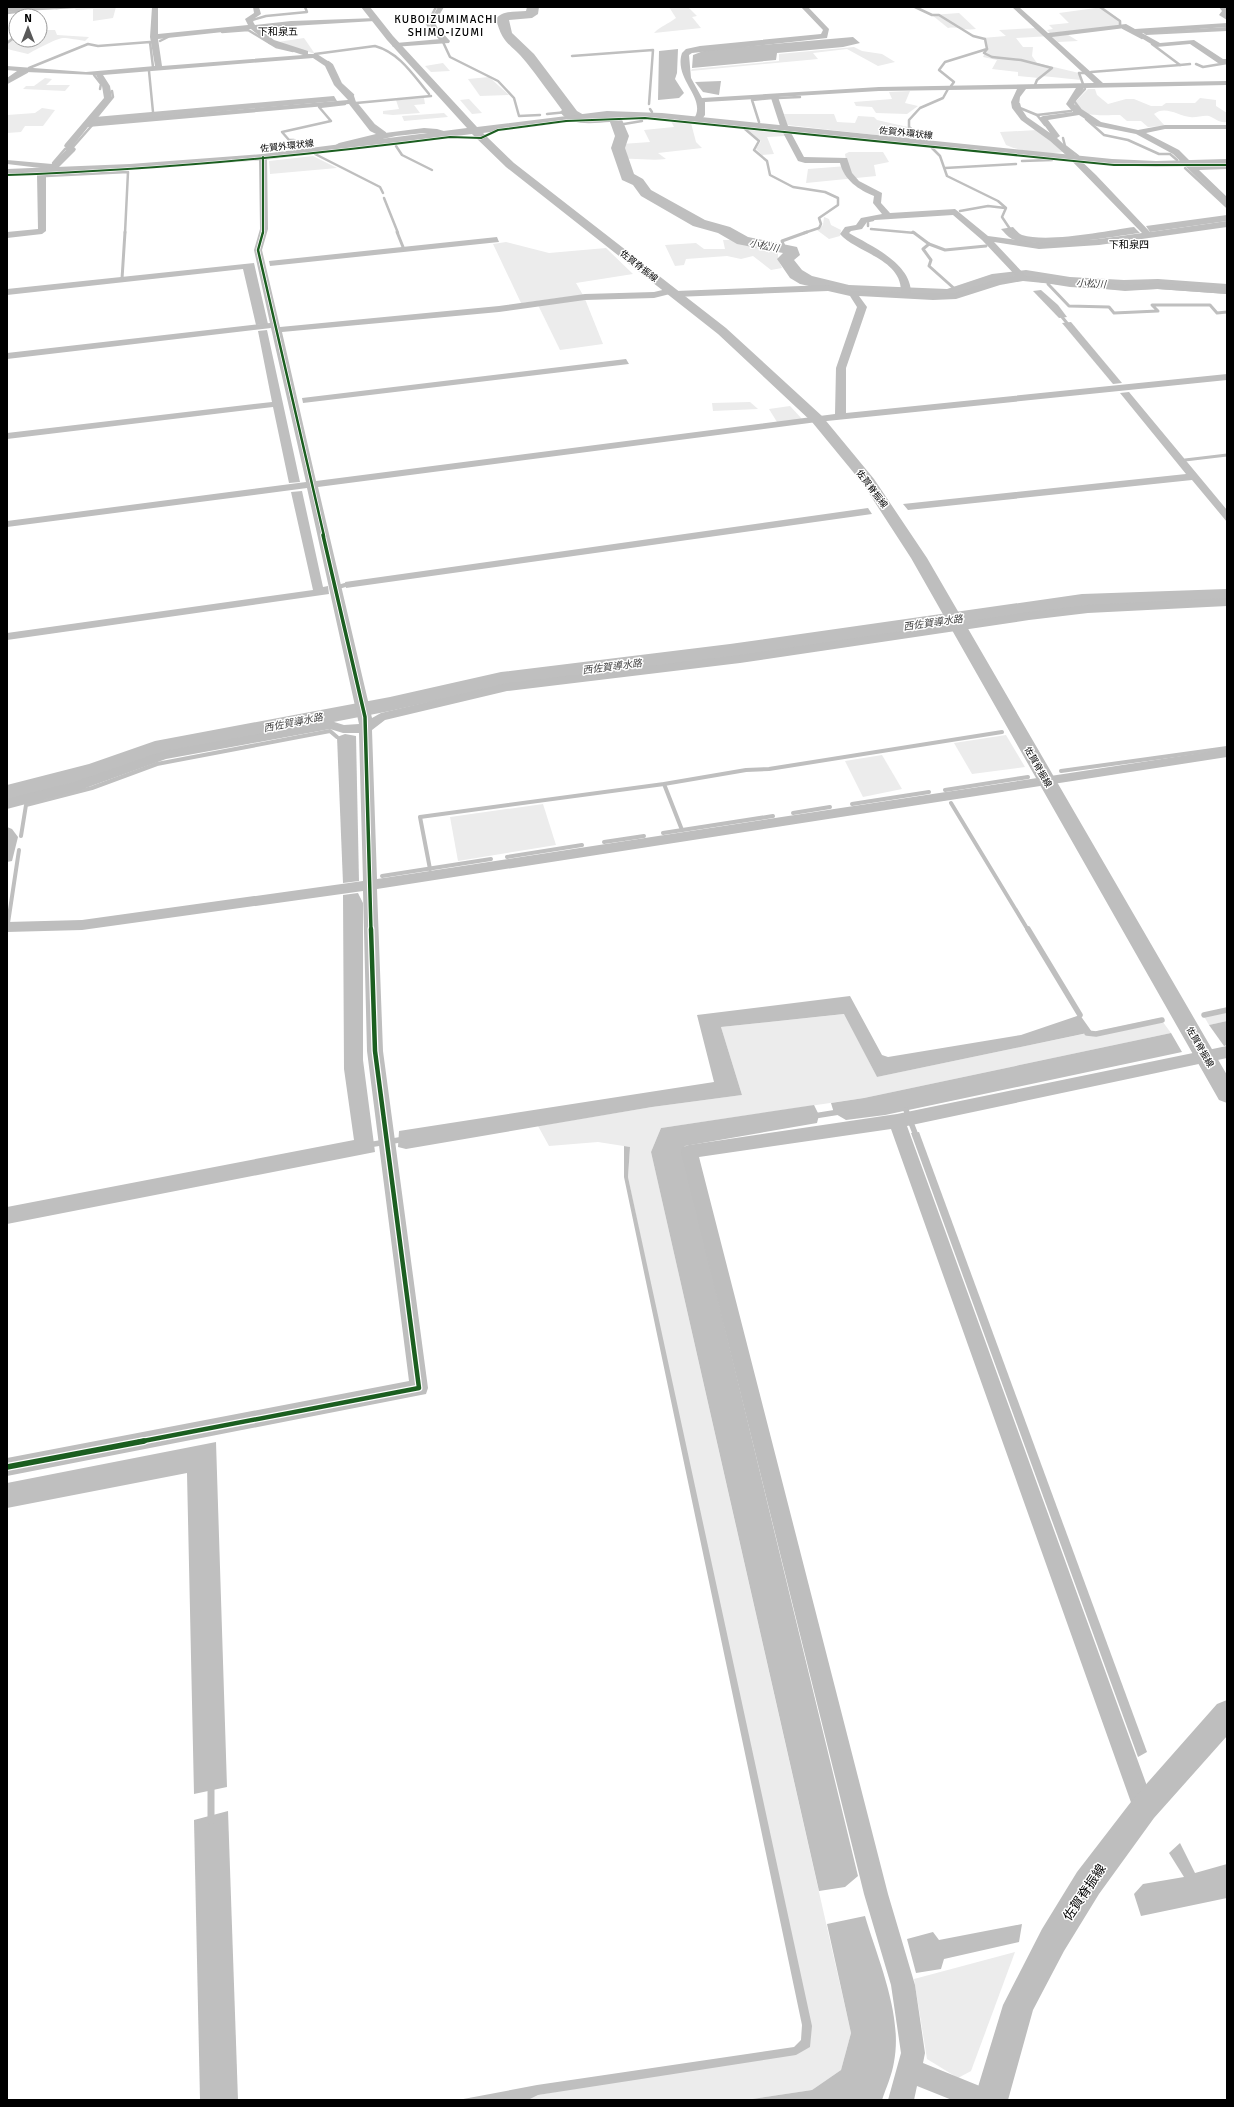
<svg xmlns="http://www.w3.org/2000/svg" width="1234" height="2107" viewBox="0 0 1234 2107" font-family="Signika,'Noto Sans JP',sans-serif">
  <rect width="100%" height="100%" fill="#fff"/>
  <g fill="#ececec">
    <path d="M116,7L113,18L93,21V9L76,10L74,8Z"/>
    <path d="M669,7H688L697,16L692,17L701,28L654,33C661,26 668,24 676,18Z"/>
    <path d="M1103,7L1121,21L1122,26L1050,33L1047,30L1053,29L1049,25L1069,23L1059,13Z"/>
    <path d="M959,13L976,29C964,31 958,26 948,28L932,15Z"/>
    <path d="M1037,28L1046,35L1065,33L1078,41L1058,42L1051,36L1016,38L1023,47H1033L1032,56L1037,63L1079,73L1081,80L1042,76L1039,78L1018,76V72L992,69L997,60L983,57L987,49L985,39L982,38L1006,36L999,30Z"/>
    <path d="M40,30H55L57,35L89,37L85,41C78,40 69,38 63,38C55,39 35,50 28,54L7,49V41L12,37L14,32H16V40H40Z"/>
    <path d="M304,38L315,54L278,42Z"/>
    <path d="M854,47L862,51L882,54L895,62L878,66L847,49L813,53L818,59L691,71L692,69L779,61V54Z"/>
    <path d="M443,63L450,71L431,72L425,66Z"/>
    <path d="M489,77L509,95L480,96L468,79Z"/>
    <path d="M45,78L52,79L46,85H70L65,91L23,89L26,86H34Z"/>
    <path d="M1088,89H1095L1097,95L1108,104L1126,99H1134L1151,106H1162L1166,103H1195L1200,98L1216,100V106L1227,113V122C1219,123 1216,119 1209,116C1203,115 1196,118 1190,117C1179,116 1165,105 1154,114L1165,126L1148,127L1141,121H1127L1120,115C1105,114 1081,120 1075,102Z"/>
    <path d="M910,91L905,103L918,106L907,114L876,113L872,107L856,106L854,102L892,99L889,92Z"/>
    <path d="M424,98L425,104L414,105L420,113L393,115L383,114V111L399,109L396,100Z"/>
    <path d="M469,99L482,113L472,114L460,100Z"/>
    <path d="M42,108L55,110L43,126H25L21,132L7,133V115L35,113Z"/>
    <path d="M444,113L448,117L404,121L402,116Z"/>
    <path d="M784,114H834L837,122L855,123L858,116L874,117L877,120L908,127L921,140L787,125Z"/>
    <path d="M671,121L691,123L696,142L702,148L658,153L666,159C651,161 639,158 624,159L622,144L650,142L644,130L674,127Z"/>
    <path d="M747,129L785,133L786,136L767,137L774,154L762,155L756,149L761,141Z"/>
    <path d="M1037,130L1063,152C1047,155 1022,152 1006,145L1000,132Z"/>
    <path d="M849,152H883L889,162L874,165L876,176L806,183L808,169L847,166L845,154Z"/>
    <path d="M313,156L337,168L270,174L269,161Z"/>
    <path d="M824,217L829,219L831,225L841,230L840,236L829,239L817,230L823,225Z"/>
    <path d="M723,240H730L754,246L778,250V259L782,268L771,270L753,256L741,259L727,256L686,259L684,265L675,266L665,245L696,243L704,249H725Z"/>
    <path d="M506,242L549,253L606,248L633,274L576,283L583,295L521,303L493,244Z"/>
    <path d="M585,299L603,344L560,350L538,305Z"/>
    <path d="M750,402L758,409L713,411L712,403Z"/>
    <path d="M790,406L802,419L777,422L769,409Z"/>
    <path d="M1006,735L1025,767L972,774L954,743Z"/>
    <path d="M882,755L902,789L863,797L845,761Z"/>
    <path d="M543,804L556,845L458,861L450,817Z"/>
    <path d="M1227,1008V1021L1209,1025L1202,1013Z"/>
    <path d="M845,1014L877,1077L1160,1018L1171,1033L864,1098L661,1128L651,1152L851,2033L841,2070L812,2090L746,2100H528L538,2095L810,2047L628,1177L630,1147L598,1142L549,1146L538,1126L652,1107L742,1095L721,1027Z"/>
    <path d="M1015,1952L971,2071L958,2078L927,2059L914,1979Z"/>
  </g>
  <g fill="#bfbfbf">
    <path d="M1227,27V31L1146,35L1142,32Z"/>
    <path d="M853,37L860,43L843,47L777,53L776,60L692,68L693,55L706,50Z"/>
    <path d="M678,49L677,73L675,79L684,93L679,98L658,100L659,51Z"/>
    <path d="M721,81L719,95L703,92L695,82Z"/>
    <path d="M334,96L337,101L95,123L91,122L95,117Z"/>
    <path d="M1227,215V221L1150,232L1146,226Z"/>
    <path d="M1013,227C1016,230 1019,234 1022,235C1048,243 1106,231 1134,227L1140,233C1109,237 1040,250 1012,239C1008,237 1004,232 1001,229Z"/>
    <path d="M497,237L499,242L270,266L269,261Z"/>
    <path d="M254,263L268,324L256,325L243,269L7,295V289Z"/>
    <path d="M1041,290L1058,305L1067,317L1059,318L1033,291Z"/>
    <path d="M1071,322L1122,383L1113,384L1062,323Z"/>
    <path d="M267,330L300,482L289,483L273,407L7,439V433L272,402L258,331Z"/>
    <path d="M626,359L629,364L303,403L302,398Z"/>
    <path d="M1129,392L1227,510V522L1192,480L908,510L903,504L1186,474L1120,393Z"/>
    <path d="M302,491L323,587L328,586L329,594L7,640V633L313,590L291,492Z"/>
    <path d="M868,508L872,514L346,588L345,582Z"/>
    <path d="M345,734L356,736L359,881L343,883L337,737Z"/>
    <path d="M358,893L363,903V1060L375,1152L7,1224V1207L354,1140L344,1069L343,895Z"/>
    <path d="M850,996L882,1055L888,1057L1021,1035L1080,1015L1092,1032L877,1077L844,1014L721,1027L742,1095L652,1107L406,1149L398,1147L399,1131L714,1082L697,1015Z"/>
    <path d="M1227,1021V1045L1224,1046L1209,1025Z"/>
    <path d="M1171,1033L1182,1052L885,1115L846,1120L834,1113L831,1103L864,1098Z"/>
    <path d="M814,1105L819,1115L817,1123L685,1146L682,1151L858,1876L845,1887L819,1891L651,1152L661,1128Z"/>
    <path d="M919,1132L1147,1752L1138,1757L911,1133Z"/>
    <path d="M624,1146L630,1147L628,1177L812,2026L810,2047L796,2055L538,2095L528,2100H458L537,2085L794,2047L801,2040L802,2025L624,1177Z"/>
    <path d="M216,1442L227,1787L194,1794L187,1473L7,1508V1483Z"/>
    <path d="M228,1811L238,2100H200L194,1820Z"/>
    <path d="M1180,1843L1195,1873L1227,1864V1898L1141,1916L1134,1894L1143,1884L1184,1877L1169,1853Z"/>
    <path d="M865,1916C878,1960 903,2015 894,2062C892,2075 886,2088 882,2100H746L812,2090L841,2070L851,2033L827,1924Z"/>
    <path d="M1022,1924L1019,1942L944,1959L941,1969L916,1973L907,1939L933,1932L939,1940Z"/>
  </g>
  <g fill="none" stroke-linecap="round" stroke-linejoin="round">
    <g stroke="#bfbfbf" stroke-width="2.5">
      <path d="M436,7L427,24L441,40"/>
      <path d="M915,7L932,15H939L973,36L985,39L987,49L945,62L939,70L954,82L951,86"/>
      <path d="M1100,7L1120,21V26"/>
      <path d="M56,8L74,7"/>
      <path d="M7,13L34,10"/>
      <path d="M30,16L36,7"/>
      <path d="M252,22V20L266,16L307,12L305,7"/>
      <path d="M1123,28L1142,38"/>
      <path d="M222,32L248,30L276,47L293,51"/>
      <path d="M160,41L168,37"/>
      <path d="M443,42L450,57L498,81L514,98L519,116L540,115"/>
      <path d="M7,43L15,37L16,32"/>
      <path d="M1152,44L1180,65L1190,64"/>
      <path d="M987,49L984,53L992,57L1021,60L1052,68L1037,80L1035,85"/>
      <path d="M315,54L375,46C400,53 413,75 429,94"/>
      <path d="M572,56L653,50L649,104"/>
      <path d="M328,62L332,65L341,84L353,95"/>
      <path d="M1196,64L1203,67L1227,63"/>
      <path d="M149,71L153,112"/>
      <path d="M1091,72L1180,65"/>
      <path d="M94,75L101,84L100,89"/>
      <path d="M7,83L27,72L29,68L88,44L98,46L150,42L153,67"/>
      <path d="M1083,84L1079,73H1085"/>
      <path d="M778,98L800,97"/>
      <path d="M356,103L431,96"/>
      <path d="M356,103L374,125L385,133"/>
      <path d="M1019,104L1020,108L1037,115"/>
      <path d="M650,109L652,112"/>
      <path d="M1080,109L1074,101L1085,89"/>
      <path d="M547,114L567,112"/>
      <path d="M1088,115L1086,119L1104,135L1128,140L1159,154H1170L1177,160"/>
      <path d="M96,118L113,97L112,91"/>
      <path d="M759,122L752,100L772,98"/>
      <path d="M618,125L642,121"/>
      <path d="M1045,125L1037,115L1071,111"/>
      <path d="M745,129L759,141L754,150L767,161L770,175L793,187L825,192L838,198V205L819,218L821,224L819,228L804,233"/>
      <path d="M1063,138L1065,146L1078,156"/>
      <path d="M924,139L909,127V120L920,108L943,98L948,89"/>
      <path d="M396,146L402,155L432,170"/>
      <path d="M932,148L940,156L947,176L998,201L1006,208L1002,217L1012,232"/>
      <path d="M309,149L294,140H289L282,132L331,121L319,107L345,104"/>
      <path d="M315,154L380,187L383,193"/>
      <path d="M1022,161L1052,160"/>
      <path d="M53,163L65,149L73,147L95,122"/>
      <path d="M945,168L1016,164"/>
      <path d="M1185,168L1227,207"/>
      <path d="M46,176L128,172L125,233"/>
      <path d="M384,198L398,233"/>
      <path d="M960,211L988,206L1005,208"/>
      <path d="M868,226V221L873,220"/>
      <path d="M871,229L915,233"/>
    </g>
    <g stroke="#bfbfbf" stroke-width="3">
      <path d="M397,232L403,247"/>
      <path d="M913,232L929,244L923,249L931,260L929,266L957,291"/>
      <path d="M929,244L945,250L986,246"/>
      <path d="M785,249L782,241L807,232"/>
      <path d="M122,279L125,232"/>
      <path d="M1048,284L1069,306L1109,307L1114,313L1158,311L1152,305H1210L1217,313L1227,312"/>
      <path d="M1058,312L1071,328"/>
      <path d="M1185,460L1227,455"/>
    </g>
    <g stroke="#bfbfbf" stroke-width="4">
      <path d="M335,588L345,585"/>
      <path d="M1061,771L1227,748"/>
      <path d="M664,784L682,830"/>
      <path d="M945,790L1028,777"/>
      <path d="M951,803L1028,930"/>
      <path d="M852,804L929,792"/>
      <path d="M793,813L830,807"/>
      <path d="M663,833L773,816"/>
      <path d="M21,836L26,805L92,788L157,764L330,731L337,737"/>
      <path d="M604,842L644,836"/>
      <path d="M507,857L582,845"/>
      <path d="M430,869L420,817L664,784L746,770L769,769L1002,732"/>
      <path d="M382,876L491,859"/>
      <path d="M8,923L19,850"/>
    </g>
    <g stroke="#bfbfbf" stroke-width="5.5">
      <path d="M1028,929L1080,1015"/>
      <path d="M1204,1015L1227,1010"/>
      <path d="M1087,1033L1096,1034L1162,1020"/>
      <path d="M906,1110L915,1133"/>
      <path d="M814,1116L839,1112"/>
      <path d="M374,1144L399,1140"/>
    </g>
    <path stroke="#bfbfbf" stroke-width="7" d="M211,1785V1821"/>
    <g fill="#bfbfbf" fill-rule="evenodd">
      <path d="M527,7H539L538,14L532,18L509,20L512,33L534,54L577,111L584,115H620L629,136L625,148L634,174L643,179L651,190L705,220L730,227L748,237L797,247L800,255L794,260L802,270L812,276L849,285L947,289L992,274L1026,270L1070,277L1124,280L1158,279L1227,284V294L1158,289L1124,290L1070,287L1026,280L995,284L949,299L849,295L800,284L790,278L777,259L783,253L737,244L718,233L693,226L641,196L633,185L622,180L611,148L615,136L610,122C594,123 570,127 560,112L562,110C550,94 538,77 526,62C511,43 503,46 496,19C502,10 516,12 526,11Z"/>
      <path d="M1227,589V603L1082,608L730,658L501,686L390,711L160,756L105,776L7,801V785L89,764L155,741L390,697L501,672L730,644L1082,594Z"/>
    </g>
    <g fill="#bebebe" fill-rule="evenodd">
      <path d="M63,7L60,9L7,12V8Z"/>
      <path d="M152,7H158V34L248,25L245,19L254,13L253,7H259L261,14L252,20L255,25L291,21L377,18V20L375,21L258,28L274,40L308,51V54H317L331,63L341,84L354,96L357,105L376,127L385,133L424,128L437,129L454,134L450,136L424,133L396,136L334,150V146L339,143L376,134L370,131L349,104L88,127L73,146L76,149L75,151L58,168L56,173H50L49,169L7,164V160L52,164L67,149L64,146L65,144L104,98L102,86L96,75L26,72L7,83V78L17,71L7,70V66L86,72L155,66L150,37ZM251,29L269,44L303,55L162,66L158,39ZM313,58L325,66L334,85L348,100L92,122L112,98L110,86L103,75Z"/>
      <path d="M438,7H444L435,22L437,27L450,41L449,43L393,47L392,45L396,43L441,39L432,29L429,22Z"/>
      <path d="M801,7H808L829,29L827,38L692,53L689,55L691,78L702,98L879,87L1094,83L1012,7H1019L1048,33L1126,24L1135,29L1227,23V27L1142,33L1160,43L1194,40L1223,59H1227V63H1218L1190,44L1156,47L1125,28L1052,37L1103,83L1227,81V85L1084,88L1074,104L1101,122L1138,130L1165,125H1227V129H1165L1146,133L1179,150L1194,165H1227V169L1199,170L1227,197V205L1224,204L1173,154L1136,134L1096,126L1079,115L1048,120L1060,136L1057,138L1096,175L1150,232L1227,221V227L1099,245L1039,249L994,242L1026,276L1125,285L1157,283L1227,288V294L1157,289L1125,291L1023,281L1000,285L956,299L933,300L859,296L867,307L846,368V413L1227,374V380L817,422L318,487L372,718L381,713L507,683L740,655L1029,612L1088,605L1227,598V606L1088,613L1029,620L740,663L507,691L385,720L372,730L377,879L1227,749V757L377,889L383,1051L428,1388L426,1394L7,1476V1458L409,1381L367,1051L363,891L82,930L7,932V922L82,920L363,881L359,733H343L330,729L166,759L83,789L7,809V799L74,782L164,751L331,721L344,725L359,724L307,488L7,527V521L306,482L271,328L7,359V353L270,323L254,250L260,229L259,157L263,155L267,157L268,229L262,250L280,327L499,306L585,294L654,292L671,288L676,291L828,285L853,291L901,292C902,259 857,253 840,234L845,227L856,225L861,218L882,214L873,203L874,196C859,190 844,180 840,163H805L798,161L781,129L771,98L705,102V115L700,122L693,120C709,99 673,80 682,53L686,49L700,46L821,34L823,30ZM1076,88L1066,104L1073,112L1043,116L1039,118L1050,133L1027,117L1019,105L1020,97L1026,89ZM1017,89L1011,102L1012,108L1021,120L1050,141L1067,156L1142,233L1099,239L1039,243L988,236L955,209L890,213L881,203L882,193L859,181L852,173L847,158L804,157L789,129L778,97L879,91ZM953,215L982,240L1016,276L995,280L955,293H911C911,263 871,246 849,233L851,231L862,229L867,222L875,220ZM828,291L850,296L857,307L836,368L835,414L316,481L282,332L499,312L585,300L654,298L670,294L675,297Z"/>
      <path d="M1219,7L1227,8V20L1219,15L1222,11Z"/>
      <path d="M39,169L46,171V231L42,234L7,238V232L38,229L37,174Z"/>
      <path d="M7,827L12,829L18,837L12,861L7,862Z"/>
      <path d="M1227,1046V1058L907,1126L1155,1808L1152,1816L1144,1819L1136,1816L1133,1808L891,1129L699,1157L888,1894L915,1985L925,2053L923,2063L992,2091L996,2100H952L917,2086L914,2100H888L901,2053L891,1985L864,1894L681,1152L683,1147L689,1145L897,1114Z"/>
    </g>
    <g fill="#bebebe" fill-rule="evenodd">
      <path d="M361,7H370L393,36L477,127L607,111L662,113L1112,159L1156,161L1227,159V165L1156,167L1112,165L662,119L607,117L483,133L514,163L726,328L822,416L874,479L927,558L1227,1075V1103L1219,1100L911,558L863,484L812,422L718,334L506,167L472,134L263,160L130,170L7,175V169L130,164L263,154L467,128L387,40Z"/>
      <path d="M1227,1700V1736L1154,1818L1099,1894L1064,1951L1033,2010L1008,2100H974L1003,2005L1042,1929L1077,1872L1134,1798L1217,1704Z"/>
    </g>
    <g stroke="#fff" stroke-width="3">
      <g id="cycleway-far4">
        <path d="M7,175C155,170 303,156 450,137L481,138L498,130L566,121L645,118L1114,165H1227"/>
        <path d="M263,233V157"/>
      </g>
    </g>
    <g stroke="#fff" stroke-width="4">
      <path id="cycleway-far3" d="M263,232L258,250L324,536"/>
    </g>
    <g stroke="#fff" stroke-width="5.5">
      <path id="cycleway-far2" d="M323,535L365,717L371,930"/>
    </g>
    <g stroke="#fff" stroke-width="7">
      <path id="cycleway-far1" d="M138,1442L419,1388L375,1051L371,929"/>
    </g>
    <g stroke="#fff" stroke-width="8">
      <path id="cycleway" d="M7,1467L144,1441"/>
    </g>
    <use href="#cycleway-far4" stroke="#1b5e20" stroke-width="2"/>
    <use href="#cycleway-far3" stroke="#1b5e20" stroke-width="2.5"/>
    <use href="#cycleway-far2" stroke="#1b5e20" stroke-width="3.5"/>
    <use href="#cycleway-far1" stroke="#1b5e20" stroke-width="4.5"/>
    <use href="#cycleway" stroke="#1b5e20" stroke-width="5.5"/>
  </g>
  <g text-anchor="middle" stroke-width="3" stroke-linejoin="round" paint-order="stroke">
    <g font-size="9" fill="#000" stroke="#fff">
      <text transform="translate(906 133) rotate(6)" y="3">佐賀外環状線</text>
      <text transform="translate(287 146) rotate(-6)" y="3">佐賀外環状線</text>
      <text transform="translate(639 266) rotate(38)" y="3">佐賀脊振線</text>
      <text transform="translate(872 489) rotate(53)" y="3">佐賀脊振線</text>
      <text transform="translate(1038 767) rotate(60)" y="3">佐賀脊振線</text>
      <text transform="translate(1200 1047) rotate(60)" y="3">佐賀脊振線</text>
    </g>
    <g font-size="10" fill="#000" stroke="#fff">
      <text x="278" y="35">下和泉五</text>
      <text x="1129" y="248">下和泉四</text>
    </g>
    <g font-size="10" font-style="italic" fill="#444" stroke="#fff">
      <text transform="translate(764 245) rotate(11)" y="4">小松川</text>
      <text transform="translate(1091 283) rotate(3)" y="4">小松川</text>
      <text transform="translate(933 622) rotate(-8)" y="4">西佐賀導水路</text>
      <text transform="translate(612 666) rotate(-7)" y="4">西佐賀導水路</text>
      <text transform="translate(293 722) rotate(-11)" y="4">西佐賀導水路</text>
    </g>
    <g font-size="11" letter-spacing="1" fill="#000" stroke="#fff">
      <text x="446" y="23">KUBOIZUMIMACHI<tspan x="446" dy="13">SHIMO-IZUMI</tspan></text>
    </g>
    <g font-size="13" fill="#000" stroke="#fff">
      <text transform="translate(1084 1892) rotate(-56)" y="5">佐賀脊振線</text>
    </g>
  </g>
  <rect width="1234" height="2107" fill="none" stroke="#000000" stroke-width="16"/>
  <g transform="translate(28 28)"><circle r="19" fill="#ffffff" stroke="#999999"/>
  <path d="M0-3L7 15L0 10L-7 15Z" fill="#595959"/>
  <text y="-6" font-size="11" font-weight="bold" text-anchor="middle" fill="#000000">N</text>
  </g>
</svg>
